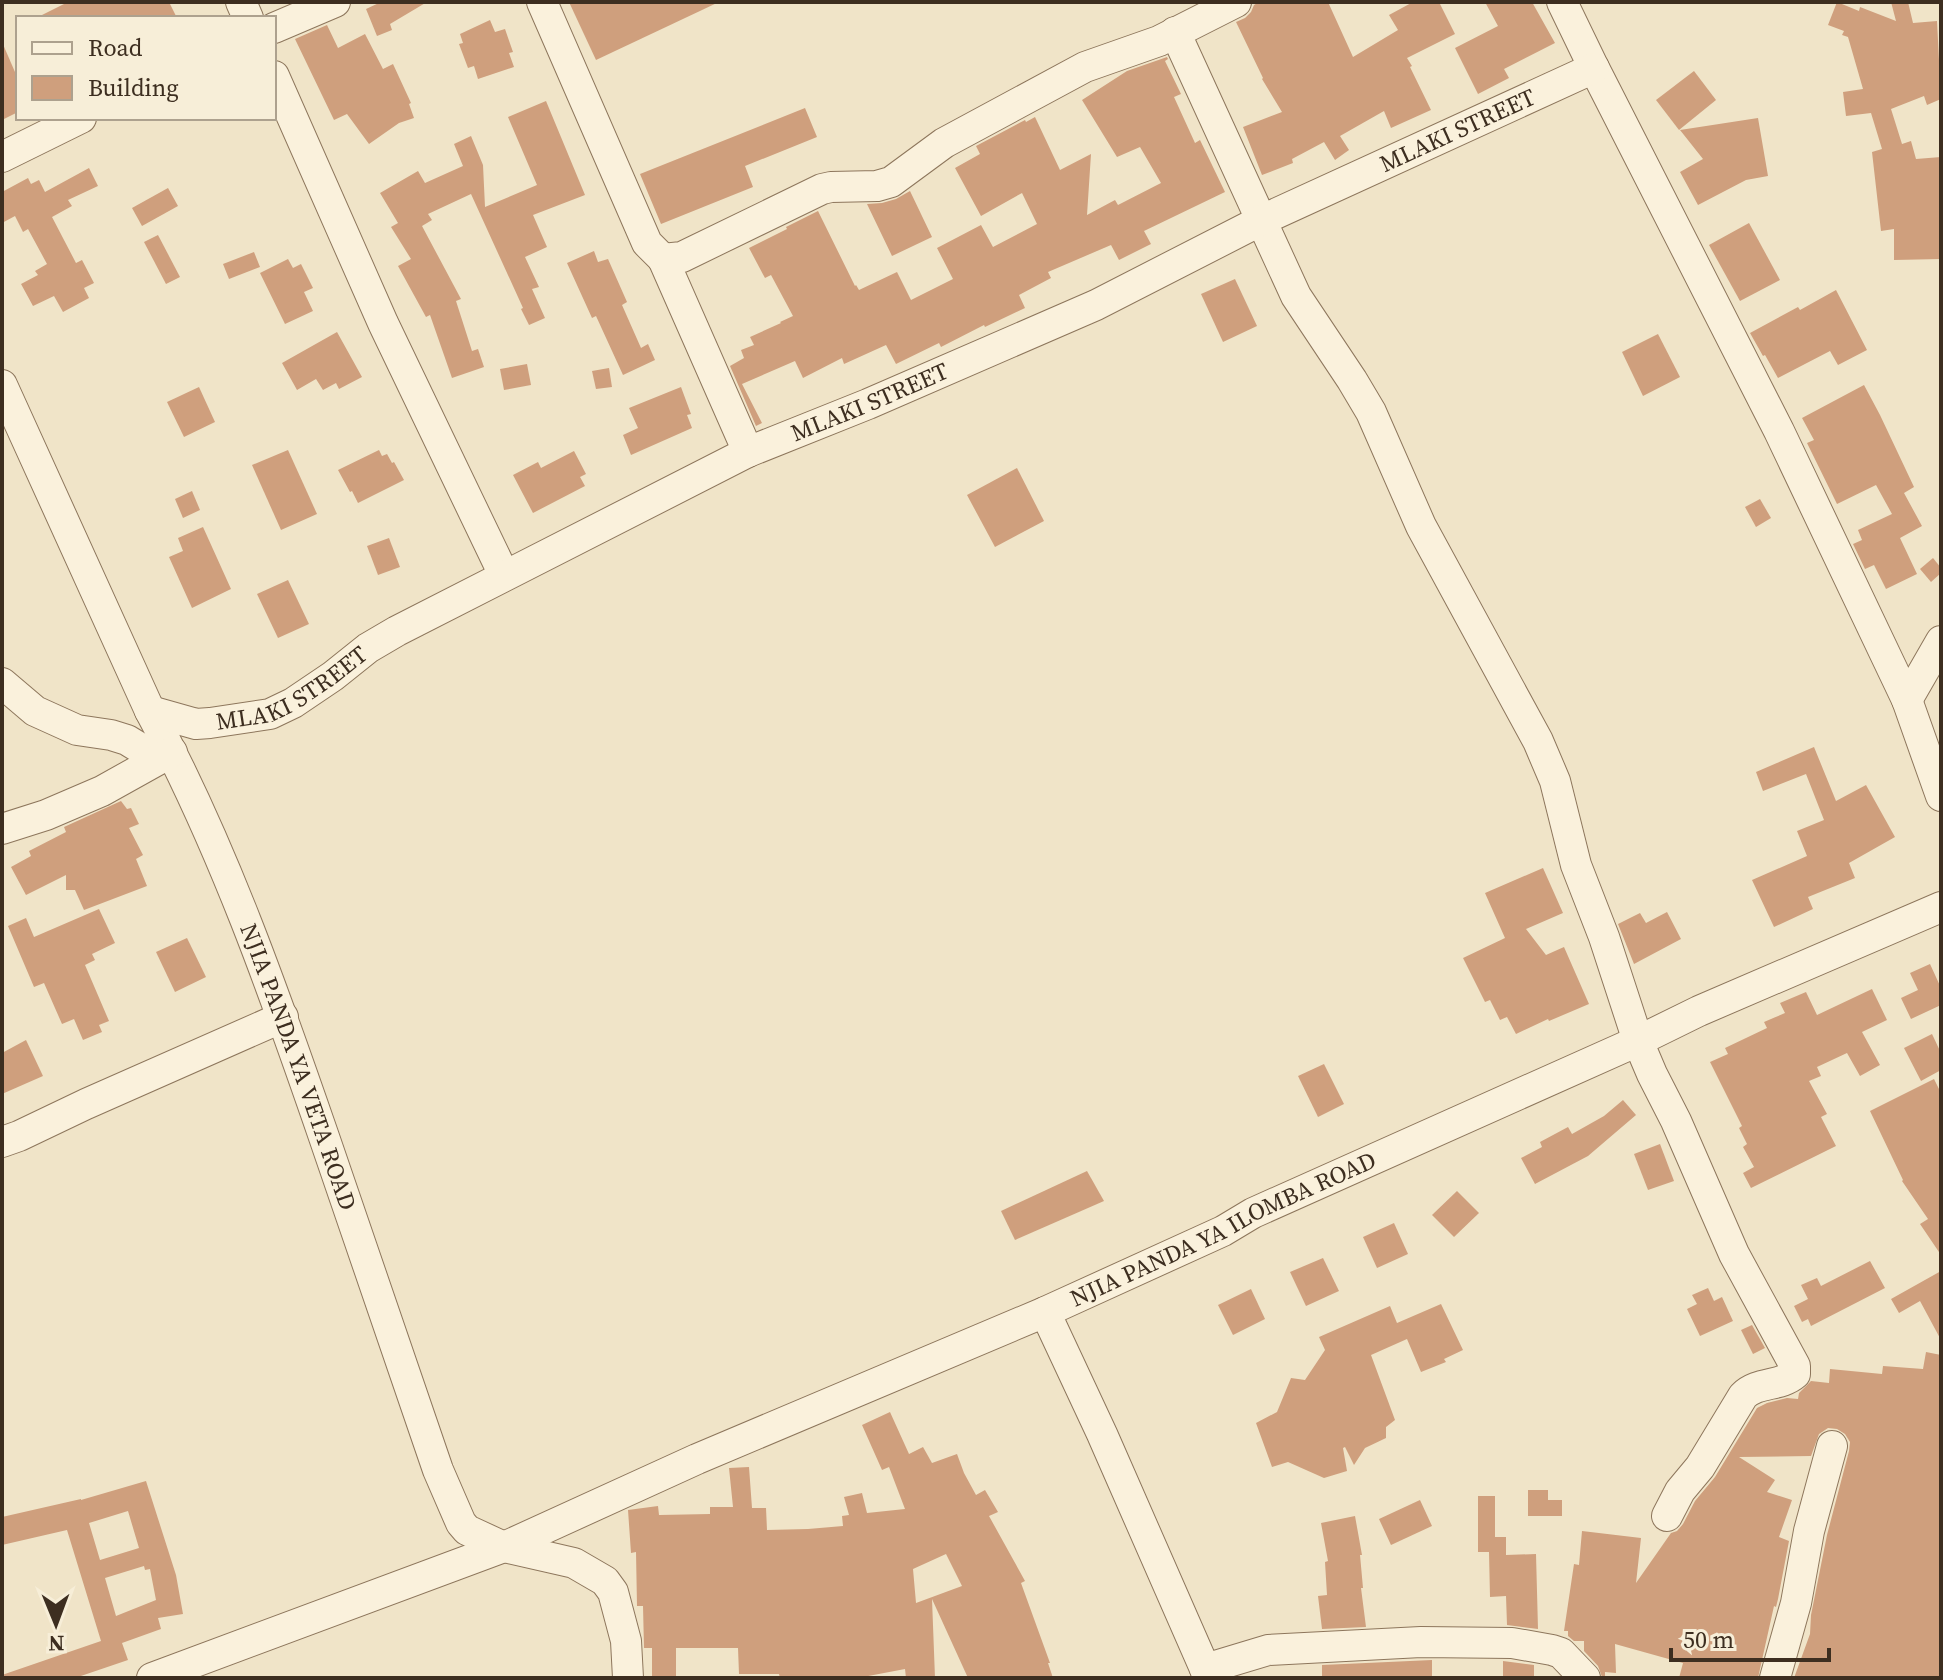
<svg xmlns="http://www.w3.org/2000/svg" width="1943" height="1680" viewBox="0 0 1943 1680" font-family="'Source Serif 4',serif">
  <rect width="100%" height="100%" fill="#f0e4c8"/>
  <g fill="#cf9f7d" fill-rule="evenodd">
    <path d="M68,2H169L177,18H36Z"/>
    <path d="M381,2H427L390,24L392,30L377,36L366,9Z"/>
    <path d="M569,2H719L596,60Z"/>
    <path d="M1259,2H1328L1353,57L1398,30L1389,15L1413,2H1439L1455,34L1407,58L1412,66L1410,67L1431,110L1391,128L1384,111L1340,136L1349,150L1335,160L1324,142L1292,159L1293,163L1262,175L1243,127L1282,112L1262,79L1263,78L1236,22L1245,18L1251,12L1254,5Z"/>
    <path d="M1485,2H1532L1555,43L1504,69L1509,78L1478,94L1455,48L1498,26Z"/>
    <path d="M1837,2L1859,11L1860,7L1896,21L1891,2H1908L1913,23L1937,21L1941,99L1927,105L1924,96L1891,109L1902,144L1911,141L1916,159L1941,157V259L1894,260V229L1881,231L1872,152L1882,149L1871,113L1846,116L1843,92L1863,89L1848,37L1842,35L1844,31L1828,25Z"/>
    <path d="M490,20L495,32L505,29L513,52L509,53L514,67L478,79L474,66L468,68L459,44L463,43L460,34Z"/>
    <path d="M327,25L338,48L365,34L383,69L393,64L411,103L409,104L414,118L399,123L369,144L347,114L334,120L295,39Z"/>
    <path d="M2,42L18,79V112L2,120Z"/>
    <path d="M1167,57L1168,59L1165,61L1181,94L1174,97L1195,143L1200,140L1225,192L1144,231L1151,244L1119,260L1111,245L1048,272L1051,278L1019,295L1025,308L985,327L984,325L941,347L939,343L896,364L886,345L844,364L842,358L803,378L795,361L742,384L762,423L756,426L730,366L744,358L741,350L754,345L750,337L781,323L780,322L793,316L771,275L765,278L749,248L787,229L786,227L818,211L855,286L856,285L859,290L897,272L911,300L953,279L937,248L981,225L993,247L1037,224L1022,193L981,216L955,168L980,154L976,146L1025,120L1026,122L1035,117L1060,170L1091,154L1087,215L1115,200L1118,205L1161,183L1140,147L1117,157L1082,100L1127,71Z"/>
    <path d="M1694,71L1716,100L1679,130L1656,100Z"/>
    <path d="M546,101L585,195L533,215L547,247L525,257L539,287L532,289L545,318L529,325L521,309L523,308L471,194L428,214L432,220L422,226L461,299L456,301L472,351L478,349L484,367L452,378L430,315L426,317L398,266L411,259L391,227L398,223L380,193L418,171L425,183L463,166L454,144L471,136L483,165L485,207L537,185L508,117Z"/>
    <path d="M805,108L817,137L745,166L753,187L661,224L640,174Z"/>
    <path d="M1758,118L1768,176L1746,180L1698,205L1680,172L1703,159L1680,130Z"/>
    <path d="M89,168L98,186L68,200L72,206L52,217L76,263L82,260L94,283L84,288L89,298L63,312L54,296L33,306L21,284L38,275L35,271L47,264L28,229L23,232L15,216L2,223V192L28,178L31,184L39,180L45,192Z"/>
    <path d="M168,188L178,206L142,226L132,208Z"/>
    <path d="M910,191L932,237L892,256L867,204L882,203L896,199Z"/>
    <path d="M1749,223L1780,280L1740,301L1709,245Z"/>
    <path d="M158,235L180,277L166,284L144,242Z"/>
    <path d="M594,251L598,262L608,259L627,302L622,305L641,348L648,344L655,360L623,375L596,316L592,318L567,263Z"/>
    <path d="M254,252L260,267L229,279L223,264Z"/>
    <path d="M288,259L293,268L301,264L313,288L304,292L313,311L285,324L260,273Z"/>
    <path d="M1235,279L1257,326L1223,342L1201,294Z"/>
    <path d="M1836,290L1867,350L1838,365L1830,351L1778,378L1765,355L1763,356L1750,333L1798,307L1800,310Z"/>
    <path d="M337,332L362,377L339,389L336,383L323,390L316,379L297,390L282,363Z"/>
    <path d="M1658,334L1680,377L1643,396L1622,352Z"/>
    <path d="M527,364L531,385L504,390L500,369Z"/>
    <path d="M609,368L612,387L596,389L592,371Z"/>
    <path d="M1864,385L1880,415L1914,487L1904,493L1922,526L1900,538L1917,574L1886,589L1874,565L1865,569L1853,544L1862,540L1858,530L1892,514L1876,485L1837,504L1807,443L1814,440L1802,418Z"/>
    <path d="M199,387L215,422L184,437L167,402Z"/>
    <path d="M681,387L691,414L687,415L692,428L631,455L623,435L638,428L629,408Z"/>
    <path d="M288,450L317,514L281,530L252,465Z"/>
    <path d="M379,450L382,456L387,454L392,463L394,462L404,480L358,503L352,491L350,492L338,470Z"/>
    <path d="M574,451L586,474L580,477L585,486L533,513L513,475L538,462L541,468Z"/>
    <path d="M1017,468L1044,521L995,547L967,495Z"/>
    <path d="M192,491L200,510L183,518L175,499Z"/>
    <path d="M1760,499L1771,518L1756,527L1745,507Z"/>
    <path d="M203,527L231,589L192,608L169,557L183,551L178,538Z"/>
    <path d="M389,538L400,567L378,575L367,546Z"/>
    <path d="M1933,558L1941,568V573L1931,582L1920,569Z"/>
    <path d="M288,580L309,624L278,638L257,594Z"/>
    <path d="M1814,747L1836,801L1866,785L1895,837L1849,863L1855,878L1808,897L1813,909L1774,927L1752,880L1807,856L1797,831L1824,820L1806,774L1763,791L1756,772Z"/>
    <path d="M121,801L127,809L131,808L139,824L129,828L143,855L136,859L147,886L84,910L75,890H66V875L26,895L11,867L31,856L29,851L66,832L64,827Z"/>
    <path d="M1543,868L1563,913L1526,929L1546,955L1564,947L1589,1004L1549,1021L1548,1019L1516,1034L1507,1017L1500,1020L1490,1000L1485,1002L1463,958L1505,938L1485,893Z"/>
    <path d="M99,909L115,943L92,954L95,960L85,965L109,1021L99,1025L102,1032L83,1040L74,1019L62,1024L44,983L34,987L8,926L26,918L34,937Z"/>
    <path d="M1667,912L1681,939L1634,964L1618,924L1640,913L1646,923Z"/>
    <path d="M187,938L206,977L175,992L156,952Z"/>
    <path d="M1930,964L1941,988V1005L1911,1019L1901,998L1918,990L1910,973Z"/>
    <path d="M1872,989L1887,1020L1862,1032L1880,1065L1860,1076L1847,1053L1817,1067L1821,1076L1809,1081L1827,1114L1821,1117L1836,1146L1751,1188L1743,1173L1754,1167L1743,1147L1747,1144L1739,1128L1742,1126L1710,1062L1728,1054L1725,1048L1767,1028L1764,1022L1785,1013L1780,1003L1806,992L1817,1015Z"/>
    <path d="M1932,1034L1941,1053V1070L1921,1081L1904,1048Z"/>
    <path d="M26,1040L43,1076L2,1094V1053Z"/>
    <path d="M1324,1064L1344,1104L1318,1117L1298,1076Z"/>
    <path d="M1934,1079L1941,1093V1255L1920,1224L1928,1219L1902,1181L1903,1180L1870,1111Z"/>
    <path d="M1623,1100L1636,1115L1588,1156L1535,1184L1521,1158L1542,1147L1540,1142L1568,1127L1572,1134L1604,1116Z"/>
    <path d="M1660,1144L1674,1181L1648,1190L1634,1154Z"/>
    <path d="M1087,1171L1104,1201L1015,1240L1001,1211Z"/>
    <path d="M1457,1191L1479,1213L1454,1237L1432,1215Z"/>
    <path d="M1394,1223L1408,1254L1377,1268L1363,1237Z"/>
    <path d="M1323,1258L1339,1291L1306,1306L1290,1272Z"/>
    <path d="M1870,1261L1885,1288L1811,1326L1808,1319L1802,1322L1794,1306L1808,1299L1801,1285L1817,1278L1821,1286Z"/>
    <path d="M1941,1271V1340L1920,1301L1899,1313L1891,1299Z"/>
    <path d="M1708,1288L1714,1301L1722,1297L1733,1321L1700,1336L1687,1309L1697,1304L1692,1295Z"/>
    <path d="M1251,1289L1265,1319L1233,1335L1218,1305Z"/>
    <path d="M1441,1304L1463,1350L1444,1359L1446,1362L1421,1372L1407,1339L1371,1355L1395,1420L1386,1427V1438L1365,1448L1354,1465L1345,1447L1343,1448L1347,1471L1324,1478L1288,1462L1272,1467L1256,1423L1277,1412L1291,1378L1305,1380L1325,1350L1319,1337L1390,1306L1397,1323Z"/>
    <path d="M1752,1325L1765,1348L1753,1354L1741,1330Z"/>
    <path d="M1926,1352L1941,1355V1678H1794L1810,1634L1811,1615L1827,1535L1849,1451L1850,1442L1845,1434L1837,1429L1828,1428L1819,1434L1811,1456L1739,1457L1775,1480L1767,1492L1792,1500L1779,1537L1789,1541L1778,1599L1776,1607L1774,1606L1758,1678H1679L1683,1663L1615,1644L1616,1673L1605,1672V1677H1602L1598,1666L1584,1651V1641H1574L1568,1636V1631H1564L1574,1564L1579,1565L1582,1531L1641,1538L1636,1583L1671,1533L1677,1531L1683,1524L1695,1501L1715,1477L1757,1408L1767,1403L1787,1398L1798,1399L1799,1393L1811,1381L1829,1383L1830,1369L1882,1374L1883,1366L1923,1369Z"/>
    <path d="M890,1412L909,1454L923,1447L932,1463L957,1454L964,1473L976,1495L985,1490L998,1512L989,1516L1025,1581L1021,1583L1050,1663H1048L1053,1678H968L932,1599L935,1678H906L905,1669L863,1677V1678H780L779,1674H739L738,1648H676V1678H652V1648H644L643,1606H637L636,1552L631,1553L628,1510L658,1506L659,1515L710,1514V1507H733L729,1468L749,1467L752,1508H766L767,1530L808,1529L843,1526L842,1516L849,1515L844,1497L862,1493L867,1513L905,1509L889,1467L882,1470L862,1425ZM946,1554L962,1586L916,1603L913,1569Z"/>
    <path d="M146,1481L176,1575L183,1614L158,1618L161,1629L122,1643L128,1660L75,1678H2V1675L101,1641L67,1530L2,1545V1517L81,1499V1500ZM128,1511L139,1548L100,1560L89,1523ZM144,1566L145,1570L150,1569L156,1600L116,1616L105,1578Z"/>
    <path d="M1528,1490H1548V1500H1562V1516H1528Z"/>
    <path d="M1478,1496H1495V1537H1506V1555L1536,1554L1538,1629L1507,1625L1506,1596L1490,1597L1489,1552H1478Z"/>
    <path d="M1420,1500L1432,1526L1391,1545L1379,1519Z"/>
    <path d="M1355,1516L1362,1555H1360L1363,1588H1361L1366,1627L1322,1629L1318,1596L1327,1595L1325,1562L1328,1561L1321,1523Z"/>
    <path d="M1432,1660V1678H1322V1665Z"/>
    <path d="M1503,1661L1534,1665V1678H1503Z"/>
  </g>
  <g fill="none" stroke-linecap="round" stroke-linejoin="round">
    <g stroke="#8d765c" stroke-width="32">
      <g id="minor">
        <path d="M241,2L248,18"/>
        <path d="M542,2L647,243L663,259L682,257L822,189L831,187L877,186L891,182L944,143L1085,67L1159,41L1236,2"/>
        <path d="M1562,2L1592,64L1779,431L1907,700L1941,796"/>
        <path d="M274,28L335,2"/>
        <path d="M1175,32L1296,296L1352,380L1371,412L1421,526L1538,741L1555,781L1576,865L1604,937L1638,1041L1652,1074L1676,1121L1734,1254L1795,1366V1374C1780,1387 1758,1381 1743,1396L1700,1467L1680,1491L1667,1516"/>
        <path d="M274,76L383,323L504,575"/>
        <path d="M2,157L81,118"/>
        <path d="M663,259L748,452"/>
        <path id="s1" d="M2,385L150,711C223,847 274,992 324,1137C362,1248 400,1359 438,1470L461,1523L467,1530L504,1547L574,1563L605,1581L613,1592L626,1641L628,1678"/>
        <path d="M2,683L35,711L77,730L111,735L127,740L158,759"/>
        <path d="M1907,700L1941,641"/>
        <path id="s2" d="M150,711L196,724L210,723L270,714L293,703L333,676L368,648L397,631L748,452L868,404L1096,305L1262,220L1594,68"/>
        <path d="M2,829L46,815L102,791L172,752"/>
        <path d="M2,1142L19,1136L86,1104L283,1017"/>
        <path d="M1045,1312L1102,1434L1209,1678"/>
        <path d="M1205,1669L1268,1650L1421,1642L1512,1643L1552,1650L1561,1653L1585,1678"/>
        <path id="s3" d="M152,1678L504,1547L697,1459L1045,1312L1223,1231L1253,1213L1638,1041L1699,1011L1941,907"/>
        <path d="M1775,1678L1796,1603L1809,1531L1832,1446"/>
      </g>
    </g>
    <use href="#minor" stroke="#faf1dc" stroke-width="30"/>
  </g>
  <g text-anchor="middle" stroke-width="8" stroke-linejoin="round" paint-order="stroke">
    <g font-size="24" fill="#3d2e20" stroke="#f7eed8">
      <text dy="8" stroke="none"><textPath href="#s2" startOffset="1448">MLAKI STREET</textPath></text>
      <text dy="8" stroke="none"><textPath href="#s2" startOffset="800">MLAKI STREET</textPath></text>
      <text dy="8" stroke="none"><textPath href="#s2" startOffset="152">MLAKI STREET</textPath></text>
      <text dy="8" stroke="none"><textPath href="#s1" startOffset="744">NJIA PANDA YA VETA ROAD</textPath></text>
      <text dy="8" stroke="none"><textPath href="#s3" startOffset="1162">NJIA PANDA YA ILOMBA ROAD</textPath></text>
    </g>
  </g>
  <rect width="1943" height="1680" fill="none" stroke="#3d2e20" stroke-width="8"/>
  <rect x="16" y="16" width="260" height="104" fill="#f7eed8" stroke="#ada18e" stroke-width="2"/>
  <rect x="32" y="42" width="40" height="12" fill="#faf1dc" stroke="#ada18e" stroke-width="2"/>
  <text x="88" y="56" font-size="24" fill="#3d2e20">Road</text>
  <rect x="32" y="76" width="40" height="24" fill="#cf9f7d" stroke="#ada18e" stroke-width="2"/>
  <text x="88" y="96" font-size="24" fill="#3d2e20">Building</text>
  <g transform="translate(56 1624) rotate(179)" stroke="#f7eed8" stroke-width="6" paint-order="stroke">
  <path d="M0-6L14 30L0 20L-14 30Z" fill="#3d2e20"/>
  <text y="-12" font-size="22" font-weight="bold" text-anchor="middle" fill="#3d2e20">N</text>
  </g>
  <path d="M1671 1648v12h158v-12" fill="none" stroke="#3d2e20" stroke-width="4"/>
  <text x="1683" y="1648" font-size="24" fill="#3d2e20" stroke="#f7eed8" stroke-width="6" paint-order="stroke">50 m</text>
</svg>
